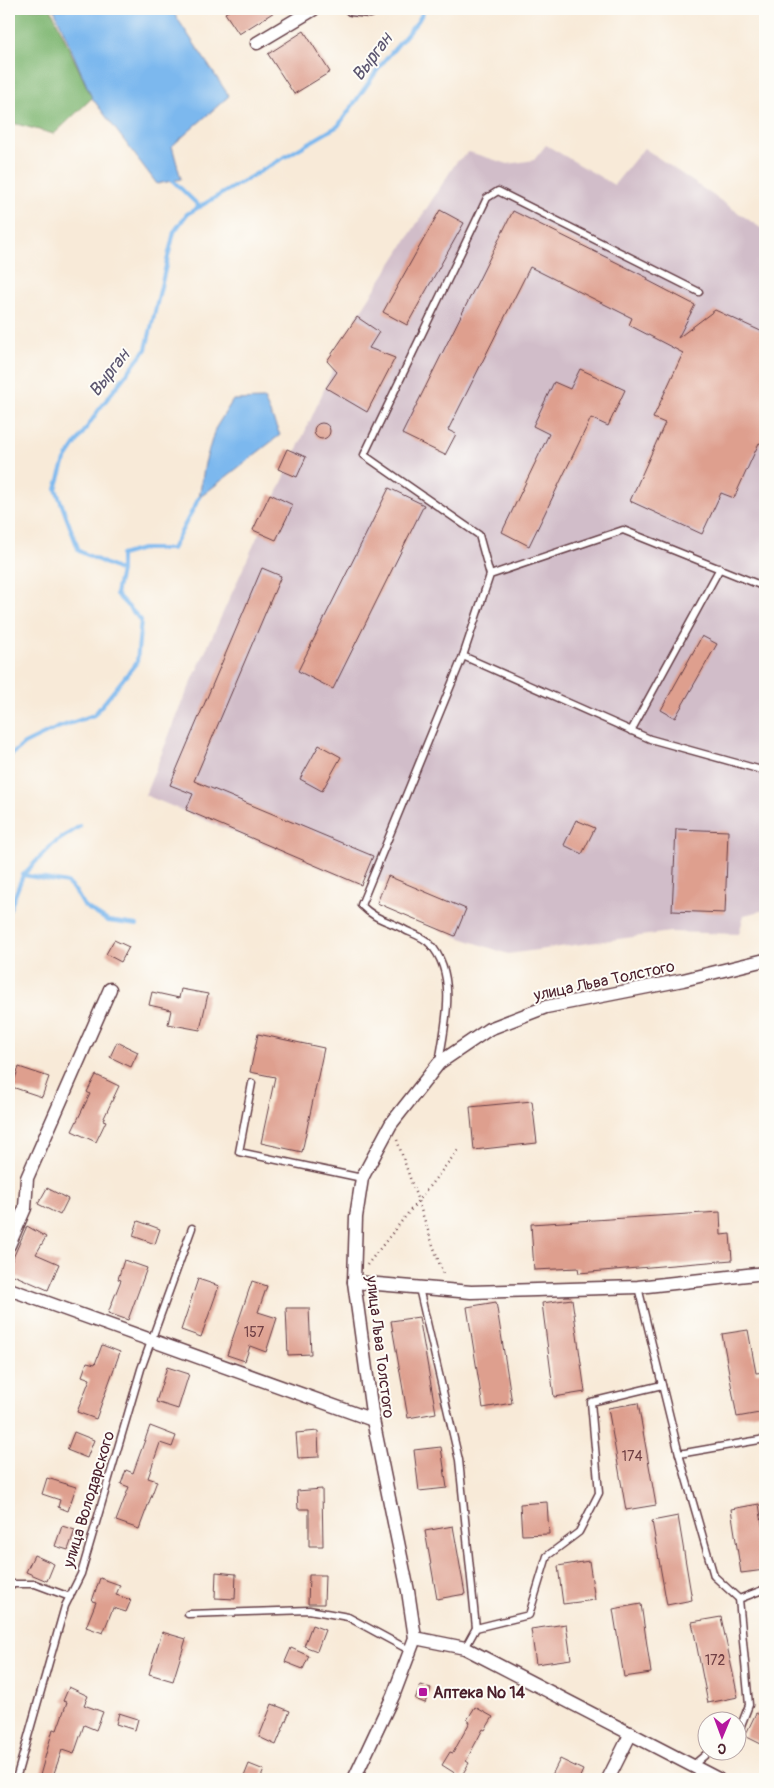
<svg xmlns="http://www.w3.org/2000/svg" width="774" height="1788" viewBox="0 0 774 1788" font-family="Pangolin,sans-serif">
  <rect width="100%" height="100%" fill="#fdfcf7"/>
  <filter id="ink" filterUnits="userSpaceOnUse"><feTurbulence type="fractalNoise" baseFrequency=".02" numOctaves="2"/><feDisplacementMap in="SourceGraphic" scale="10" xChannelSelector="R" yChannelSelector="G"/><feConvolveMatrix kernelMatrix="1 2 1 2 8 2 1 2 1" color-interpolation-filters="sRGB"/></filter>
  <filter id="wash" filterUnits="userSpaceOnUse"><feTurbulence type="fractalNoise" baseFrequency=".0096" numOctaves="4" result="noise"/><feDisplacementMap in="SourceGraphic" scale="20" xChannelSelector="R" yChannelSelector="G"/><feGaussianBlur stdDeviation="1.12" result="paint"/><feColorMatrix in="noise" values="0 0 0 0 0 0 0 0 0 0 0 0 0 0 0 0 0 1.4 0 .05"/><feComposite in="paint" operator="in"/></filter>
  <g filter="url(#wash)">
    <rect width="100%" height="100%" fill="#f8ead8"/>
    <path fill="#d1bdc9" d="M546,145L614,185L644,148L765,231V910L744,915L739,934L670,932L508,954L455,936L377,903L385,884L364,877L361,885L145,795L182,703L357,317L457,161L469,152L508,164L534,160Z"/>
    <path fill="#81b875" stroke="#666c50" d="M9,9H51L92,98L54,134L9,122Z"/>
    <g fill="#7bb8ee" stroke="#626c8c">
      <path d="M54,9H171L229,96L172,146L181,179L157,184L92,98Z"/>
      <path d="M264,399L280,435L199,498L205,463L215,429L233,400Z"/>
    </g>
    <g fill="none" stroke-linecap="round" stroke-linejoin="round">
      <g stroke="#7bb8ee" stroke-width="4">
        <path d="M170,178L200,207"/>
        <path d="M121,571V555L142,549H172L199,498"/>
        <path d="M9,757L24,744L57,728L94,715L137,662L141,620L116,594L121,571L79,551L56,489L65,460L100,408L146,349L174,232L187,214L338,126L381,65L418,21L425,9"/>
        <path d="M23,875L67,883L76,892L84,906L108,921L137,925"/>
        <path d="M9,911L23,875L53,844L80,826"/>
      </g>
    </g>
    <g id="blocks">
      <g fill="#de9f8e">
        <path d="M232,9H279L239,34L225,13Z"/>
        <path d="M304,31L330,72L294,94L268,54Z"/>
        <path d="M440,210L464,223L407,325L383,312Z"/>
        <path d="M513,211L648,278L647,280L695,305L678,338L715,310L765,333V445L759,443L734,498L721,493L702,534L630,501L665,423L653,418L683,353L629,325L632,318L530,267L448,430L456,434L445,455L402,434Z"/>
        <path d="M357,317L379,332L369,348L395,358L367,412L326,388L337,372L327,361Z"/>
        <path d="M580,369L625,390L608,426L591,418L529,546L502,532L549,434L533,426L554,382L570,389Z"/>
        <circle cx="322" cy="431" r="8"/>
        <path d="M287,449L306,457L297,477L278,469Z"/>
        <path d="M389,488L424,505L333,689L298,671Z"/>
        <path d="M270,494L293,505L276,540L253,530Z"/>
        <path d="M262,568L281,576L194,781L373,856L361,885L186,810L193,794L170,785Z"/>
        <path d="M702,636L717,644L675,718L661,710Z"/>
        <path d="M319,745L341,757L322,791L300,779Z"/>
        <path d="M576,820L595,828L582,854L564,845Z"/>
        <path d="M676,829L728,831L725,913L672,911Z"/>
        <path d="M388,876L466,909L455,936L377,903Z"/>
        <path d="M114,940L129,947L121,962L106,954Z"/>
        <path d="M181,989L208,994L200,1030L168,1024L171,1010L149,1005L152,992L179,998Z"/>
        <path d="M258,1034L324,1048L302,1152L261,1143L275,1077L250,1072Z"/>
        <path d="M117,1042L138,1052L131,1067L110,1057Z"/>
        <path d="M19,1067L49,1077L42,1097L12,1087Z"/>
        <path d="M96,1075L119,1086L103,1120L106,1121L96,1142L72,1131L90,1094L87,1092Z"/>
        <path d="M532,1101L537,1143L474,1150L470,1107Z"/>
        <path d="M47,1188L68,1199L60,1215L38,1204Z"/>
        <path d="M720,1212L721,1235L730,1234L732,1260L579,1273L578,1268L534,1270L531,1224Z"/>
        <path d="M138,1221L160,1229L155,1244L133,1236Z"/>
        <path d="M27,1226L46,1237L36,1254L59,1264L48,1290L9,1273V1267Z"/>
        <path d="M124,1260L147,1268L128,1320L108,1313L121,1280L118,1279Z"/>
        <path d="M198,1279L219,1286L201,1337L181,1330Z"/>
        <path d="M252,1281L267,1286L258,1312L277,1318L266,1352L250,1346L245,1361L227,1355Z"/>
        <path d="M572,1299L585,1392L554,1397L542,1303Z"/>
        <path d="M496,1302L512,1403L483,1408L467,1307Z"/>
        <path d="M286,1308H309L311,1354L288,1355Z"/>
        <path d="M419,1317L436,1413L408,1418L391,1321Z"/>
        <path d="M748,1330L756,1373L765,1372V1412L737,1417L722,1334Z"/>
        <path d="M102,1345L120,1352L96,1419L77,1412L90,1379L82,1376L87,1362L95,1364Z"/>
        <path d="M167,1367L189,1374L178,1409L156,1402Z"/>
        <path d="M638,1403L656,1505L626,1510L608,1408Z"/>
        <path d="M150,1426L176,1436L172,1447L160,1443L148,1478L157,1481L139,1529L116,1521L129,1487L121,1484L126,1470L133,1473Z"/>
        <path d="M318,1431L319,1457L298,1458L296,1433Z"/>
        <path d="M74,1432L94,1440L87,1458L67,1450Z"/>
        <path d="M441,1447L447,1488L419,1491L414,1450Z"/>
        <path d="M47,1478L76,1487L68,1511L58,1507L60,1500L42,1494Z"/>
        <path d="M322,1489L323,1546H309V1509H298L297,1491Z"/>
        <path d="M547,1502L549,1534L522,1535L520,1504Z"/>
        <path d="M759,1504L765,1543V1570L741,1573L731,1509Z"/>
        <path d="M678,1516L692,1600L667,1605L652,1521Z"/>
        <path d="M62,1526L75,1530L68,1550L55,1546Z"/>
        <path d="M453,1526L465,1594L437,1599L425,1531Z"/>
        <path d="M34,1555L54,1564L47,1581L26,1572Z"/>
        <path d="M589,1561L595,1600L563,1604L558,1566Z"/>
        <path d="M216,1572L236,1574L235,1599L215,1598Z"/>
        <path d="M309,1575H325L324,1604H308Z"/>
        <path d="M100,1578L120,1585L116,1595L131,1600L126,1612L113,1608L103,1633L86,1627L96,1602L92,1601Z"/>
        <path d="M641,1604L651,1673L624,1677L613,1609Z"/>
        <path d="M721,1617L738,1697L708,1703L692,1622Z"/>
        <path d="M566,1624L571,1659L536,1664L531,1629Z"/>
        <path d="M312,1625L325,1630L317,1651L304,1646Z"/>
        <path d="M162,1632L186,1639L173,1681L149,1674Z"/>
        <path d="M291,1648L309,1656L303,1669L285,1662Z"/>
        <path d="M421,1685L431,1688L425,1703L415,1699Z"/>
        <path d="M69,1687L88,1696L84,1705L103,1712L96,1730L84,1725L74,1754L62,1750L52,1779H39L53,1729L57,1730L67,1702L63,1701Z"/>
        <path d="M272,1704L290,1711L276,1745L259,1737Z"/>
        <path d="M475,1707L493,1717L485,1730L483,1729L466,1761L469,1763L461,1777L442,1765L450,1752L453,1753L470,1722L467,1720Z"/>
        <path d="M119,1713L138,1719L135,1730L116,1724Z"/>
        <path d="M756,1713L765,1718V1746L745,1736Z"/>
        <path d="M560,1759L583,1770L579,1779H550Z"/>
        <path d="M249,1764L264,1770L260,1779H243Z"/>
      </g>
    </g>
  </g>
  <g filter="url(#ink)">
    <use href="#blocks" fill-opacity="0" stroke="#643d45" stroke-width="1"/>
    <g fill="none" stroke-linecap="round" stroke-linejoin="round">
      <g stroke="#643d45" stroke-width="9">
        <g id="lane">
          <path d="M490,575L479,535L364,455L487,198L498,191L699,292"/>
          <path d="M463,656L650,739L765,771"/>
          <path d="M631,731L720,568"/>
          <path d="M439,1062C445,1026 458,974 430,944C425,938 414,934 407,931C388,920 377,921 361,905L463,656L490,575L623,530L765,587"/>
          <path d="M252,1083L239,1152L362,1178"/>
          <path d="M638,1287L679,1454L765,1439"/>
          <path d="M419,1288L459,1460L476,1628L465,1648"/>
          <path d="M679,1454L714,1576L739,1599"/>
          <path d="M9,1584H35L70,1597"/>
          <path d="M188,1614L309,1610L348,1617L409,1650"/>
          <path d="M476,1628L529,1615L547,1556L579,1532L599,1493L591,1402L662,1385"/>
          <path d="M736,1731L740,1728L749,1705L739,1599L765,1589"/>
          <path d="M691,1767L711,1750"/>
          <path d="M16,1779L65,1606L81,1574L141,1369L192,1228"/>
        </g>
      </g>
      <g stroke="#643d45" stroke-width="15">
        <g id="street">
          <path d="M351,9L370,11L372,9"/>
          <path d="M257,43L314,9"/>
          <path d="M9,1245L25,1208L27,1178L110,989"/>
          <path d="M354,1282L471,1292L638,1287L765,1273"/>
          <path d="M9,1289L373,1420"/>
          <path d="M415,1638L465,1648L718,1779"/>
          <path d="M354,1779L393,1696L415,1638L408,1591L373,1420L354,1282L356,1217L362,1178L391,1124L439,1063L489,1029L546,1007L683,980L765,960"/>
          <path d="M608,1779L631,1733"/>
        </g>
      </g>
      <g stroke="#643d45" stroke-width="2.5" stroke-dasharray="1 4" stroke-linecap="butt">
        <path d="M397,1140L444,1277"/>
        <path d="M367,1265L459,1149"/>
      </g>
      <use href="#lane" stroke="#fff" stroke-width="6"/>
      <use href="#street" stroke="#fff" stroke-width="12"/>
    </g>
  </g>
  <rect fill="#b5179e" stroke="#fdfcf7" stroke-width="2" x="418" y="1687" width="10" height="10" rx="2.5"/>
  <g text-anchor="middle" stroke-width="4" stroke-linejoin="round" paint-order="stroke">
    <g font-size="14" fill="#6f3f44">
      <text x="254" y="1337">157</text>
      <text x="632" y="1461">174</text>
      <text x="715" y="1665">172</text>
    </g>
    <g font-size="16" fill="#4a1f2b" stroke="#fdfcf7">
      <text transform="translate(604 980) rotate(-12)" y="6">улица Льва Толстого</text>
      <text transform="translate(381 1347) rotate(83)" y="6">улица Льва Толстого</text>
      <text transform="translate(88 1499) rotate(-73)" y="6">улица Володарского</text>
    </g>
    <g font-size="16" font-weight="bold" fill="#4a1f2b" stroke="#fdfcf7" text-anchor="start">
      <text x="433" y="1698">Аптека № 14</text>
    </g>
    <g font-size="18" font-style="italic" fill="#5b556f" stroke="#fdfcf7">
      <text transform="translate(372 57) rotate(-53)" y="6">Вырган</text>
      <text transform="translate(109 373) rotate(-52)" y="6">Вырган</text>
    </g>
  </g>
  <rect width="774" height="1788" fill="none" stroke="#fdfcf7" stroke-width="30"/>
  <g transform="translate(722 1736) rotate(181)"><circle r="24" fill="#fdfcf7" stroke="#b5a4a5"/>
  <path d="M0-4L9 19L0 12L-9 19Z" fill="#b5179e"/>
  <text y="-8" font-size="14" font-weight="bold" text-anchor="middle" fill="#4a1f2b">С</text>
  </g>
</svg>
